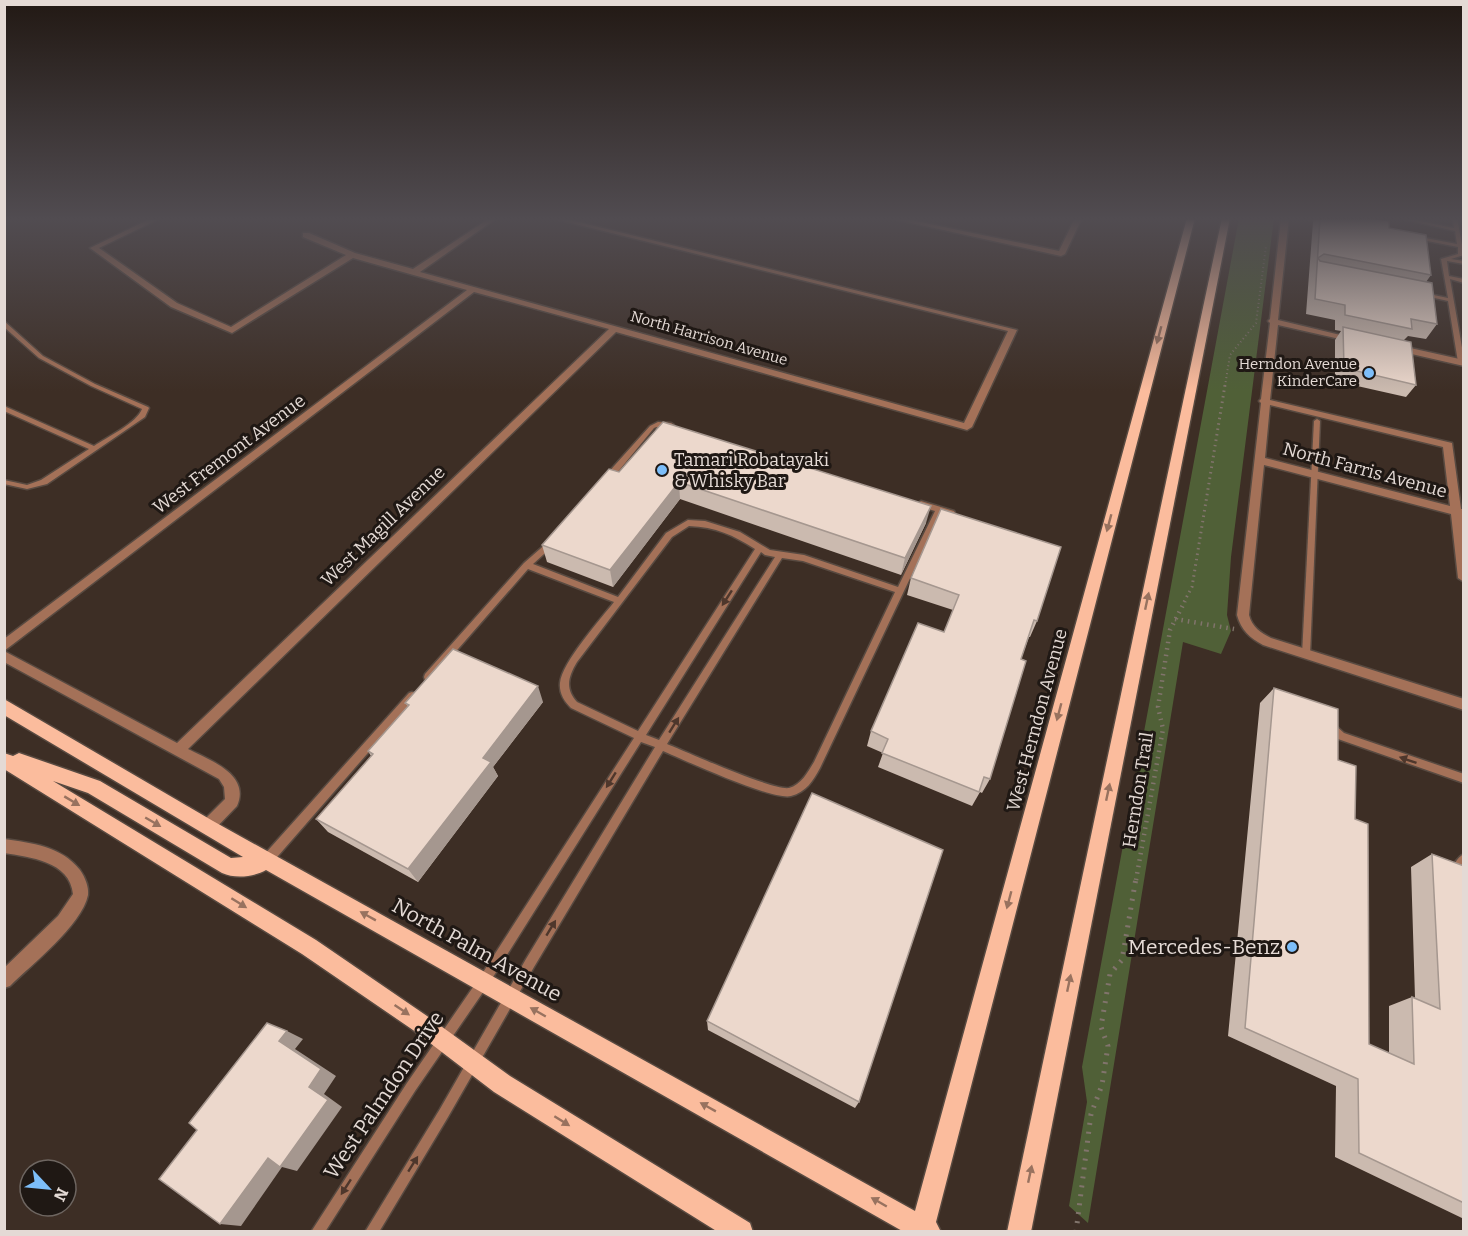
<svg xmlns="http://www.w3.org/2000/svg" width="1468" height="1236" viewBox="0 0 1468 1236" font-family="Bitter,serif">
  <rect width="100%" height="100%" fill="#3d2e25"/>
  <path fill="#506037" d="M1239,218H1274L1231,557L1227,615L1231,631L1221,654L1183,642L1088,1223L1069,1206L1087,1102L1082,1067Z"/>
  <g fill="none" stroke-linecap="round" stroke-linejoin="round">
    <g stroke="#584a41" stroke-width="3">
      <g id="lane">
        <path d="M1301,218H1310L1325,221L1323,222Z"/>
        <path d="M1398,218H1405L1454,228L1453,218H1457L1464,255L1451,259L1464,261V264L1447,261L1449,276L1464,279V283L1450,279L1464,359L1463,363L1461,364L1458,362L1448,301L1421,295L1424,293L1448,298L1441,259L1458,254V247L1412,238L1415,236L1457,244L1455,231Z"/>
        <path d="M4,321L43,356L95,384L148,407L149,408L145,417L47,484L27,489L4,484V480L27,485L41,480L89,449L4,411V406L94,446C107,437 137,423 142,409L91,386L39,358L4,327Z"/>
        <path d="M1317,419L1320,421L1310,655L1309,657H1303L1302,655L1314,421Z"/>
        <path d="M658,422L671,423L674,425C669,429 661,425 654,428L612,479H606L605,477L606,475L650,426Z"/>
        <path d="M921,501L954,511L955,513L951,516L941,513L820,768C813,781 806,792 791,796C773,801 684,760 663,751L534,967L448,1117L379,1232H365L440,1109L526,959L655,747L641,742L488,985L415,1091L325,1232H311L407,1083L480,977L634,738L571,708C564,701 559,693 560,683C562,662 600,620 614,602L528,569L431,680L428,681L425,680L424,677L425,674L524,563L548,542L551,541L555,544L533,564L618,597L666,533L688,520L705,521L740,532L770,550L804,555L898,587L935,511L918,506L917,504ZM689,526C716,527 733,535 755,549L638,731L577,702C565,689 568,677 577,662L672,537ZM761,552L765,555L775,557L659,740L646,735ZM782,558L803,561L895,592L814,762C808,772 801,785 789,788C773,791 687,752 667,744Z"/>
        <path d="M412,692L415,693L416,696L415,699L271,864L267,865L263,864L262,860L263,856L409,693Z"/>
        <path d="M1331,723L1334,724L1344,733L1464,774V783L1338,739L1326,727L1328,724Z"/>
        <path d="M1464,854C1464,864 1465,875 1455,879L1451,878L1450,874C1452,868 1457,857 1464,854Z"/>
      </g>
    </g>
    <g stroke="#584a41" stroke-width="3">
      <g id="street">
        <path d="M152,218H161L99,248L177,303L231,327L346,255L303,237V233H309L355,253L413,269L490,218H497L420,272L964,423L1008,331L551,218H562L1017,330L972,427L967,430L616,332L188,749C209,760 251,774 237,806L212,832L207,834L202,832L200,827L202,822L225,799L224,787L219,779L4,662V651L177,743L609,329L474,292L4,651V639L467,290L353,258L232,333L171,307L90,248Z"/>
        <path d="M889,218H901L1059,251L1075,218H1082L1065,254L1061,256Z"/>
        <path d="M1281,218H1289L1278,320L1357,339L1353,342L1278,325L1270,400L1452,443L1461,509H1464V517L1462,516L1464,582L1458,578L1451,514L1264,465L1249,615C1252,627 1261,633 1271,638L1464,699V710L1263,645C1250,638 1241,630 1237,615L1261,403L1259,401L1261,399L1270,323L1268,321L1270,319ZM1270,405L1443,447L1450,506L1265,458Z"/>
        <path d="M1397,345L1464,360V366L1394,350V346Z"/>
        <path d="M4,839C32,843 61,846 80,870C85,877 89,887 88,895C82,925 31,965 10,986L4,988V968L58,916L73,894C70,861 29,857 4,853Z"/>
      </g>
    </g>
    <g stroke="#584a41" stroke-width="3">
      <g id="primary">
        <path d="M1187,218H1195L936,1222L941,1232H904L266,870C254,877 235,879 222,873L88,793L53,781L316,940L427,1016L510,1076L750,1223L753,1232H718L494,1092L413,1030L302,954L4,769V753L13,756L19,753L100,781L231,858L243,857L4,715V699L213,821L915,1211Z"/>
        <path d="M1222,218H1230L1031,1232H1007Z"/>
      </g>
    </g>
    <path stroke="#81746c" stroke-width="2" stroke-dasharray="1 3" stroke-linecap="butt" d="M1225,386L1230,355L1256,323L1266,246"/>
    <path stroke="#81746c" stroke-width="3" stroke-dasharray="1.5 4" stroke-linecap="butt" d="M1184,602L1192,587L1225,385"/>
    <g stroke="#81746c" stroke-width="4.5" stroke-dasharray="1.5 5" stroke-linecap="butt">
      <path d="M1175,619L1234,629"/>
      <path d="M1136,880L1163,729L1158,707L1170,630L1185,601"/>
    </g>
    <path stroke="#81746c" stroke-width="5" stroke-dasharray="2 7" stroke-linecap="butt" d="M1076,1232L1091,1114L1102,1085L1108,1046L1101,1027L1110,974L1122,960L1136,878"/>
    <use href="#lane" fill="#a47158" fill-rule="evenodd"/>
    <use href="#street" fill="#a47158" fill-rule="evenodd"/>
    <use href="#primary" fill="#fbbc9d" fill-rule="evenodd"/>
  </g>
  <g fill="#cbbaaf">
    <path d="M1315,218H1386L1384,220L1389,228L1431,275L1426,282L1437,324L1426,339L1408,336L1404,340L1416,385L1406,397L1335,381V340L1341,331L1335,330V320L1306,314L1313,222Z"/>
    <path d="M619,472L926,523L901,575L680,499L613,587L547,562L542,545Z"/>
    <path d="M911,578L1037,621L1030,637H1029L1021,659L990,779L982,793L980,792L972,806L878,767L883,753L867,746L871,731L944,632L953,610L907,595Z"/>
    <path d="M1274,688L1338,760L1355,819L1369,1044L1389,1053V1006L1412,997L1415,998L1411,867L1432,854L1464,866V1219L1335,1157L1336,1086L1228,1036L1260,703Z"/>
    <path d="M543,702L493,767L498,776L418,882L328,832L316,819L371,756L368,751L408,706L405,703Z"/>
    <path d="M707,1021L859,1102L855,1108L708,1030Z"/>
  </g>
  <g fill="#a5978f">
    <path d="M679,482L680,499L613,587L610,570Z"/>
    <path d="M931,506L926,523L901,575L905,558Z"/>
    <path d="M538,686L543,702L493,767L498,776L418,882L408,869L483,758Z"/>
    <path d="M287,1031L303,1039L295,1049L336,1076L324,1094L342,1107L297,1171L282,1167L241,1226L220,1224L279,1041Z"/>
  </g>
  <g fill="#ecd8cc" stroke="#a5978f" stroke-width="1.5">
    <path d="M1320,218H1372L1389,221V228L1426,235L1431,275L1324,254L1318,258L1320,261L1432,283L1437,324L1411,319L1412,329L1345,315V305L1315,299Z"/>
    <path d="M1343,327L1411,342L1416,385L1344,368Z"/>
    <path d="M663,422L931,506L905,558L679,482L610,570L542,545L609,469L619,472Z"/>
    <path d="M941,509L1061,547L1037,621L1034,620L1021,659L1026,661L990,779L984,777L979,792L882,753L888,739L871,731L918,623L944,632L959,595L911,578Z"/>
    <path d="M453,649L538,686L483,758L491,762L408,869L316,819L373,754L368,751L409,705L405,703Z"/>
    <path d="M1274,688L1338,709V760L1356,766L1355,819L1368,824L1369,1044L1414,1064L1412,997L1440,1009L1432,854L1464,866V1203L1359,1153L1358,1079L1245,1028Z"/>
    <path d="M812,793L943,850L859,1102L707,1021Z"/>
    <path d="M267,1023L287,1031L279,1041L321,1069L309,1087L328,1100L280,1167L268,1158L220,1224L159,1179L197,1130L189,1123Z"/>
  </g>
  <defs><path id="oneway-solid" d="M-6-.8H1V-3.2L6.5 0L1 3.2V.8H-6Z" transform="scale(1.5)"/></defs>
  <g fill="#98725f">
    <use href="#oneway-solid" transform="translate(1159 335) rotate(105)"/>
    <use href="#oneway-solid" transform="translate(1109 523) rotate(105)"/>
    <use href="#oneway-solid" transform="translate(1147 601) rotate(-78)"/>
    <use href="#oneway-solid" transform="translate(1059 712) rotate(105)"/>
    <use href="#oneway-solid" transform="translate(1108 792) rotate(-78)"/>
    <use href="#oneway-solid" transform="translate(72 801) rotate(31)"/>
    <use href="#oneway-solid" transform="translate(153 822) rotate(30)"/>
    <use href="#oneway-solid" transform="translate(1009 900) rotate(105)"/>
    <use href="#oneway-solid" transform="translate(239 903) rotate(32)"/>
    <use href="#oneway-solid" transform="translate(368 916) rotate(-151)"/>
    <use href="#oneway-solid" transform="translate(1069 983) rotate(-78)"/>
    <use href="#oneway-solid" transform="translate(402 1010) rotate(34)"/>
    <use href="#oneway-solid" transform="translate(538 1012) rotate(-150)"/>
    <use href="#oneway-solid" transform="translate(708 1107) rotate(-151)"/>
    <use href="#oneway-solid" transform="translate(562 1121) rotate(32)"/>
    <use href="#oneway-solid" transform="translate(1030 1174) rotate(-78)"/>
    <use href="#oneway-solid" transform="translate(879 1202) rotate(-150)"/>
  </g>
  <g fill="#4e372c">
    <use href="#oneway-solid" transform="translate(727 598) rotate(123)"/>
    <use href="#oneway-solid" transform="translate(674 725) rotate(-58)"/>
    <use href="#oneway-solid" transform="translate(1408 760) rotate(-161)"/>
    <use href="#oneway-solid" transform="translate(611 780) rotate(122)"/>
    <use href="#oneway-solid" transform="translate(551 928) rotate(-59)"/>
    <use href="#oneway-solid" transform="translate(413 1164) rotate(-58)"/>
    <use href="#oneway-solid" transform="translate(346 1187) rotate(123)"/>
  </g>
  <linearGradient id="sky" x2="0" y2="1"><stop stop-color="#221914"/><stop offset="0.56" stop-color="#514c51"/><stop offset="1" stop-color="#514c51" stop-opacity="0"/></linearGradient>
  <rect width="1468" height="391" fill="url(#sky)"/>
  <g fill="#7dbef9" stroke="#1f1814" stroke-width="2">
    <circle cx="1369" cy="373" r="6"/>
    <circle cx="662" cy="470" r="6"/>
    <circle cx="1292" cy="947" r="6"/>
  </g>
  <g text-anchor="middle" stroke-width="6" stroke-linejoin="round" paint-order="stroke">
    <g font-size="15" fill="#e4dad5" stroke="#1f1814">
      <text transform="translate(709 338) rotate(16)" y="5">North Harrison Avenue</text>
    </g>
    <g font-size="15" fill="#e4dad5" stroke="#1f1814" text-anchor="end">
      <text x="1357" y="369">Herndon Avenue<tspan x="1357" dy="17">KinderCare</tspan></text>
    </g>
    <g font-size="18" fill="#e4dad5" stroke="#1f1814">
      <text transform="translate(229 454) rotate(-37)" y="6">West Fremont Avenue</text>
      <text transform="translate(1365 470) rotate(15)" y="6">North Farris Avenue</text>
      <text transform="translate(383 526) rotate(-44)" y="6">West Magill Avenue</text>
      <text transform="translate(1037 720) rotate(-75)" y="6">West Herndon Avenue</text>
      <text transform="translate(1138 790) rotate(-81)" y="6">Herndon Trail</text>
    </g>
    <g font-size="18" fill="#e4dad5" stroke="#1f1814" text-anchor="start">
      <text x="674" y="466">Tamari Robatayaki<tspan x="674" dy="21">&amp; Whisky Bar</tspan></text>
    </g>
    <g font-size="21" fill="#e4dad5" stroke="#1f1814" text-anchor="end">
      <text x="1280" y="954">Mercedes-Benz</text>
    </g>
    <g font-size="21" fill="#e4dad5" stroke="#1f1814">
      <text transform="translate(477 950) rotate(29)" y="7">North Palm Avenue</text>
      <text transform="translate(384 1095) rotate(-56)" y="7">West Palmdon Drive</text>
    </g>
  </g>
  <rect width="1468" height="1236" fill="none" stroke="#e4dad5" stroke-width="12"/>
  <g transform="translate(48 1188) rotate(116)"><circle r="28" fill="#1f1814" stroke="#6e6661" stroke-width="1.5"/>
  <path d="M0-4.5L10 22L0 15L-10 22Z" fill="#7dbef9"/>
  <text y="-9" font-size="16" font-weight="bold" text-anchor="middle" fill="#e4dad5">N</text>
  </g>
</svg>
